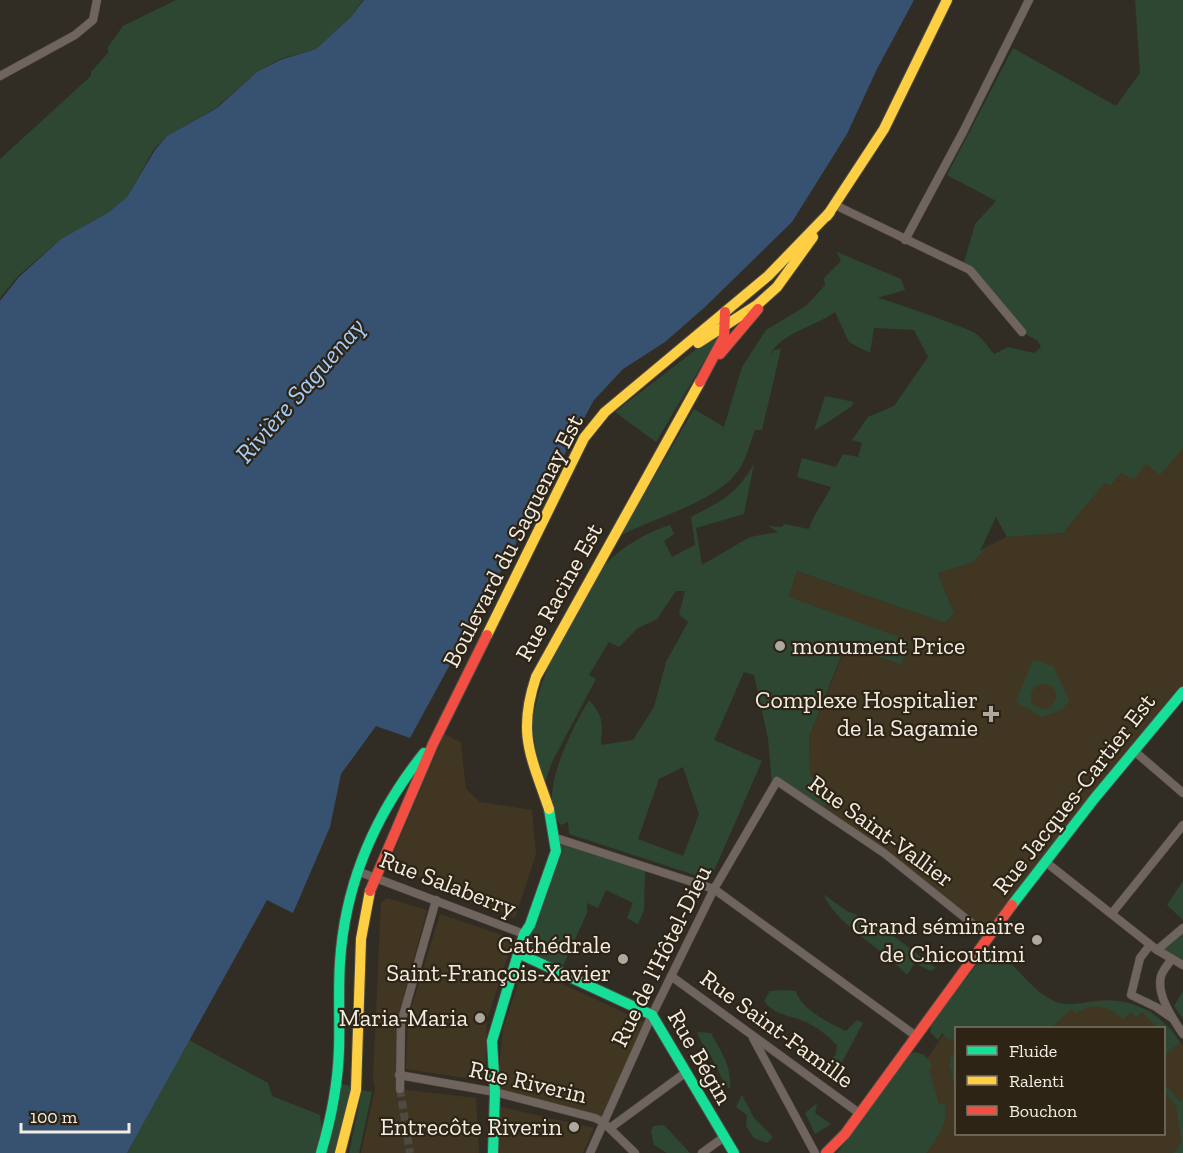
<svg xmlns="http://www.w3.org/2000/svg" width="1183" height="1153" viewBox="0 0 1183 1153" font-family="'Zilla Slab',serif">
  <rect width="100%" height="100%" fill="#312d25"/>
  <g fill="#413622" fill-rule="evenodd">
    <path d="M1183,447V692L989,937L824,811L827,803L810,773L809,737L847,644L901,665L789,597L797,571L945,623L954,613L938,573L972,563L988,546L1007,537L1063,533L1105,483L1110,486L1121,473Z"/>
    <path d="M444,734L461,742L466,789L480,802L532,810L536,854L515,918L389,864Z"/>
    <path d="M387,898L427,910L399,1013L398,1089L476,1098L479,1153H361L375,1089L373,1077L381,903Z"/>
    <path d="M440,914L514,939L487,1019L485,1081L406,1069L408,1019Z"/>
    <path d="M990,951L996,952L1041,993L1058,1003L1068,1005L1101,1000L1127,1002L1150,1011L1171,1029L1183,1046V1141L1173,1153H837L910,1054L919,1053L927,1058L933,1050L943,1035L956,991ZM956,1028H1164V1134H956Z"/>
    <path d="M530,969L647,1023L601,1117L497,1088L503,1029L522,972Z"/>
    <path d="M497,1106L594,1128L583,1153H497Z"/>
  </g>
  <g fill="#2e4732" fill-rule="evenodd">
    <path d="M176,0H363L351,17L316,49L280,59L257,72L216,108L167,136L154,149L127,197L109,212L61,239L18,276L0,298V159L91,76V72L108,53V47L123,26Z"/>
    <path d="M1135,0H1183V448L1160,475L1146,464L1134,479L1121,473L1110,486L1105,483L1063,533L1007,537L996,517L980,551L988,546L972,563L938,573L954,613L945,623L797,571L789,597L910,641L901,665L846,644L809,737L810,773L827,803L824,811L783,783L772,785L768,738L754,675L744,672L714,740L762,761L710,880L569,834L568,822L561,825C534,800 574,725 589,700C605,718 602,724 601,745L633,740L654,707L666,662L688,622L679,614L685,591H676L657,619L638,628L619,647L609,642L589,675L596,679L552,762L545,783C540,766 534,747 533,729C532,688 577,598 604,566C620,548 647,532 670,525L674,534L664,541L672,557L695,545L691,517C723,500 735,496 754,464L744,514L696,528L702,565L750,537L778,532L768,526L782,527L784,524L809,529C814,513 824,502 831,487L797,477L802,458L836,467L843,454L858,457L862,443L852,440L868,417L894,406L928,357L914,330L874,328L870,353L849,342L835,312C813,328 783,331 769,356L774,350L781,349L762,430H755C750,442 747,457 740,468C719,502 654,517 620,536L694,409L724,427L742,367L766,330L806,306L825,285L824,278L841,261L837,252L901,279L905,290L877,298C883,298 969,329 975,333C982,338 988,347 994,354L1008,347L1034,353L1041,347L1038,341L1022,332L963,266L975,224L996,201L947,175L1013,48L1116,106L1140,73ZM683,767L699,814L683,856L638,839L659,779Z"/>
    <path d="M719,336L656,442L615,412L703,344Z"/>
    <path d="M825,396L854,402L851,407L814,431Z"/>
    <path d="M1033,660L1053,666L1069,700L1062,710L1042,717L1016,702ZM1042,683C1061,686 1061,702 1045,710L1032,704C1029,693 1032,688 1042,683Z"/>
    <path d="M556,838L645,868L644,910L638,924L627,918L633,903L606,890L598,908L587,903V913L560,972L518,953Z"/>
    <path d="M1183,881V920L1167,905Z"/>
    <path d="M823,894L847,911L875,922L936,968L931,971L915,963L907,975C881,946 840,929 823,894Z"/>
    <path d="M1183,928V959L1157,950Z"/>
    <path d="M993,950C1014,961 1028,987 1049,999C1066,1008 1081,1003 1098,1001C1134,997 1161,1014 1180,1042L1164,1056V1028H1158L1142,1012L1136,1017L1131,1012L1123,1019C1109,1006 1092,1002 1076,1013L1071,1009L1051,1028H956V1039H948L942,1033L938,1040L930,1032L931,1025L984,955Z"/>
    <path d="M783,990L796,991C801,1010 830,1023 846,1031L857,1020L863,1023L842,1062L829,1074L822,1068L836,1054L837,1045C828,1036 817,1027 806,1022C790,1015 775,1016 764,1001L770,991Z"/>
    <path d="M1183,991V1019L1174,1006Z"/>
    <path d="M697,1032L711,1033C721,1052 732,1066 730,1089C721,1079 719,1072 713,1060C708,1049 701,1045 697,1032Z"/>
    <path d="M189,1040L268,1083L272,1096L320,1115L323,1137L317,1153H127Z"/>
    <path d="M915,1052L924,1055L932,1065L929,1070L939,1104L945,1105C948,1123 937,1140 926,1153H837L910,1054Z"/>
    <path d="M956,1054V1090L949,1065L951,1055Z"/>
    <path d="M1164,1083L1179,1101L1183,1098V1153H1173L1182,1142L1176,1106L1164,1091Z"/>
    <path d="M342,1084L351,1086L336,1153H326Z"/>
    <path d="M362,1090L372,1092L359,1153H349Z"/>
    <path d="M742,1095L754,1118L773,1137L767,1143L754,1138L746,1126L747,1115L736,1107Z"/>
    <path d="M817,1103L815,1113L831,1124L815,1134L805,1113Z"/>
    <path d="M664,1125L690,1153H667L654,1145L651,1132L653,1126Z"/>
  </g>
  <path fill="#375270" d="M364,0H914L877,69L847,134L792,222L705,307L665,342L623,369L594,400L410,738L376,726L341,774L330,827L293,913L267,900L127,1153H0V301L19,277L61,239L109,212L127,197L155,150L167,136L217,108L257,72L280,60L316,49L351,17Z"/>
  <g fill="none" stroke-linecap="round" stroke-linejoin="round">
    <path stroke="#4e4a41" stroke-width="8" stroke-dasharray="8 4" stroke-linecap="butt" d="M400,1089L410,1153"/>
    <g stroke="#4f4b44" stroke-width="9">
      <g id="street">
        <path d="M0,76L75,35L93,20L97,0"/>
        <path d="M835,205L970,270L1022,332"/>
        <path d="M905,240L963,132L1029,0"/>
        <path d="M1133,750L1183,793"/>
        <path d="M556,838L714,889L916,1036"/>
        <path d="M1047,863L1157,950L1183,965"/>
        <path d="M357,871L524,934"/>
        <path d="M1113,912L1183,825"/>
        <path d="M1150,945L1140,958L1131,995L1156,1007L1172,1018"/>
        <path d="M1157,950L1183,928"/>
        <path d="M1172,959C1168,964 1163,970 1161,976C1156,995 1173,1019 1183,1034"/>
        <path d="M671,976L859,1113"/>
        <path d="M753,1038L815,1153"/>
        <path d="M399,1075L495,1092L595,1118L603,1122L635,1153"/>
        <path d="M400,1089L401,1023L436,900"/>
        <path d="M610,1128L685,1073"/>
        <path d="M590,1153L652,1015L714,889L777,781L884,853L989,937"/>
        <path d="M702,1153L724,1137"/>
      </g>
    </g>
    <g stroke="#4f4b44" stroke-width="12">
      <g id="fast">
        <path d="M1012,905L1094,799L1183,692"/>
        <path d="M518,953L652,1015L734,1153"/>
        <path d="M321,1153C331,1119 338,1085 339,1049C340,1020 338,991 340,962C345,884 376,813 424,753"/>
        <path d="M493,1153L495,1092L492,1041L524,934L530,925L556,851L549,809"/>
      </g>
    </g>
    <g stroke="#4f4b44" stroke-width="12">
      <g id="slow">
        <path d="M827,216L884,129L947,0"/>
        <path d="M698,343L757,305L777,287L813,237"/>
        <path d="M487,635L584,438L605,412L768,276L830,212"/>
        <path d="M549,809C531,756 517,734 536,677L700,382"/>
        <path d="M340,1153L356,1090L361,939L370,891"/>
      </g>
    </g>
    <g stroke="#4f4b44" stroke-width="12">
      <g id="jam">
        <path d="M720,354L758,309"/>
        <path d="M700,382L724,337L725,312"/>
        <path d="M370,891L433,744L487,635"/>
        <path d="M826,1153L845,1134L1012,905"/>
      </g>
    </g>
    <use href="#street" stroke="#70645e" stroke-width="8"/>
    <use href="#fast" stroke="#16e098" stroke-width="10"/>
    <use href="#slow" stroke="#ffcf43" stroke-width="10"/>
    <use href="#jam" stroke="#f24e42" stroke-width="10"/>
  </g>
  <g fill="#aea9a0" stroke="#2d2415" stroke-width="2">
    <circle cx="780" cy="646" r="6"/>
    <path d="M988 705h6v6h6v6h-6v6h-6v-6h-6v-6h6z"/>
    <circle cx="1037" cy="940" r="6"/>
    <circle cx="623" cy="959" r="6"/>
    <circle cx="480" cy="1018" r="6"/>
    <circle cx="574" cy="1127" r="6"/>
  </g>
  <g text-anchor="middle" stroke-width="4.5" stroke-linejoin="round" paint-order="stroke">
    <g font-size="24" fill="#f2ece2" stroke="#2d2415">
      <text transform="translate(513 541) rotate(-63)" y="8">Boulevard du Saguenay Est</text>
      <text transform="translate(559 592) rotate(-61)" y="8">Rue Racine Est</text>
      <text transform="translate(1074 794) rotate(-52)" y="8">Rue Jacques-Cartier Est</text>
      <text transform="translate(881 831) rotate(36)" y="8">Rue Saint-Vallier</text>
      <text transform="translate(448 884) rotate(21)" y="8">Rue Salaberry</text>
      <text transform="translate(661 956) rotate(-64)" y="8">Rue de l'Hôtel-Dieu</text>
      <text transform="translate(777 1029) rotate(36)" y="8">Rue Saint-Famille</text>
      <text transform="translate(700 1057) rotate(60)" y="8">Rue Bégin</text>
      <text transform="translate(528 1082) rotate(13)" y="8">Rue Riverin</text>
    </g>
    <g font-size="24" fill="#f2ece2" stroke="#2d2415" text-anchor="end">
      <text x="792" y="654" text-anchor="start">monument Price</text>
      <text x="978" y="708">Complexe Hospitalier<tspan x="978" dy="28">de la Sagamie</tspan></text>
      <text x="1025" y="934">Grand séminaire<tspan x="1025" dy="28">de Chicoutimi</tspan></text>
      <text x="611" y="953">Cathédrale<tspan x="611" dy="28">Saint-François-Xavier</tspan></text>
      <text x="468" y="1026">Maria-Maria</text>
      <text x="562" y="1135">Entrecôte Riverin</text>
    </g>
    <g font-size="26" font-style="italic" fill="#a5cdfa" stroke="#2d2415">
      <text transform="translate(300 390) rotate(-49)" y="9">Rivière Saguenay</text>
    </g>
  </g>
  <rect x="955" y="1027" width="210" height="108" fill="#2d2415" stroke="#7c7467" stroke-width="1.5"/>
  <rect x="967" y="1046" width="30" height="9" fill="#16e098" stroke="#7c7467" stroke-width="1.5"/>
  <text x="1009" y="1057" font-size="18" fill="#f2ece2">Fluide</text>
  <rect x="967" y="1076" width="30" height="9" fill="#ffcf43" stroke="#7c7467" stroke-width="1.5"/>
  <text x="1009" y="1087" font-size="18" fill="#f2ece2">Ralenti</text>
  <rect x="967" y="1106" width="30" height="9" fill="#f24e42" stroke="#7c7467" stroke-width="1.5"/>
  <text x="1009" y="1117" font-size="18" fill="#f2ece2">Bouchon</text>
  <path d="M21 1123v9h108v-9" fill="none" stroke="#f2ece2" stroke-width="3"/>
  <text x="30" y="1123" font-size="18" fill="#f2ece2" stroke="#2d2415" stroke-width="4.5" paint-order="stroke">100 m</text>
</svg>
